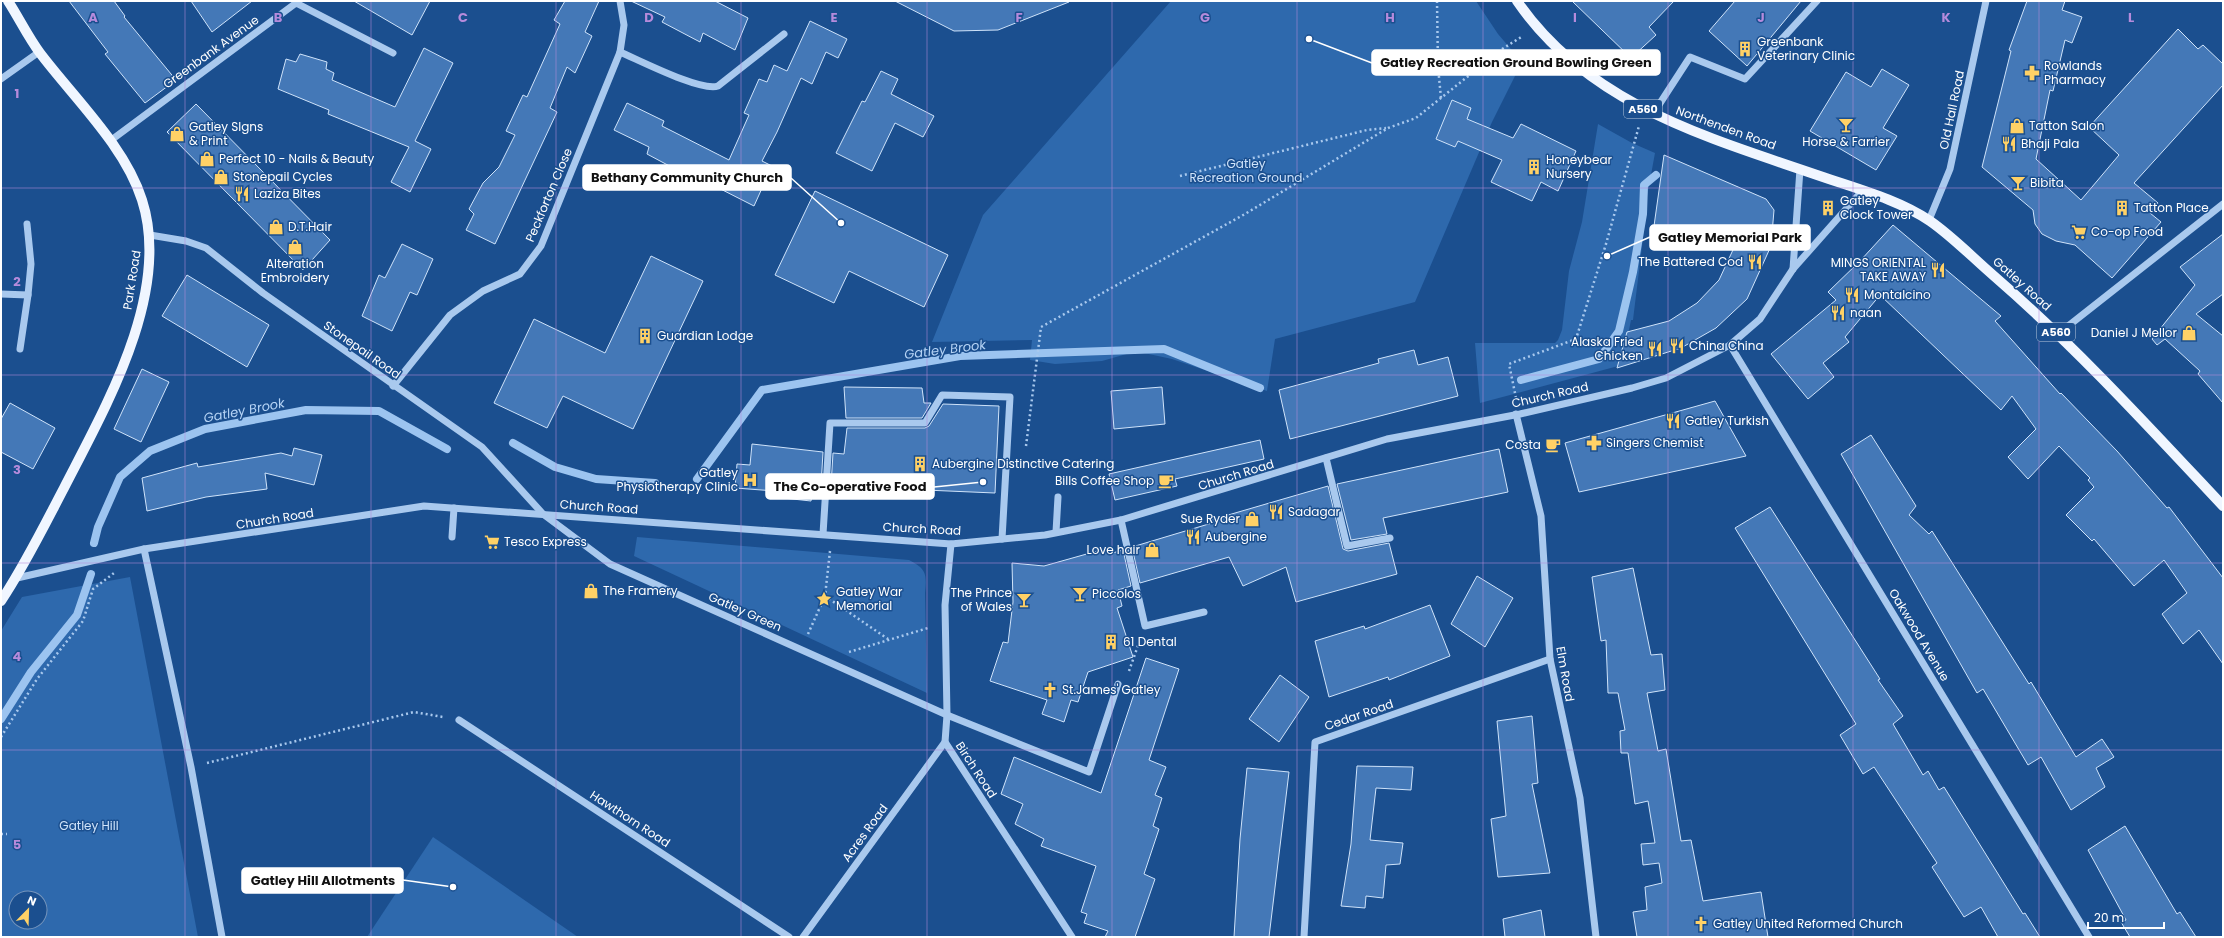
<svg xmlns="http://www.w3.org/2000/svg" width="2224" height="938" viewBox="0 0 2224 938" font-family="Poppins,sans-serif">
  <rect width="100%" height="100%" fill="#1b4f8f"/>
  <g fill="#2e69ad" fill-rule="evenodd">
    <path d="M1171,1H1476L1498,34L1522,62L1492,122L1415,302L1275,339L1267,391L1172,359L1144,353H1130L1102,361L1055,364L1030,360L1032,340L932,342L983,215Z"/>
    <path d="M1598,124L1632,143L1655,153L1641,229L1644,230L1633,320H1631L1622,365L1480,403L1475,343H1555L1558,340L1562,330L1569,271L1582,222Z"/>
    <path d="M637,537L909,560C926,569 927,573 925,593L927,693L634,556Z"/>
    <path d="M130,577L198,937H1V631L22,597ZM16,898H40V922H16Z"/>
    <path d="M433,837L578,937H367Z"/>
  </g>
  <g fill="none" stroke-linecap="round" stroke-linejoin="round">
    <g stroke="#9cc4f0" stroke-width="8">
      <path d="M1521,380L1599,359L1619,331L1633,272L1643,214L1644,185L1656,175"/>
      <path d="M513,443L555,467L596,479L655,483"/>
      <path d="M697,479L762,390L960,356L1164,349L1260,388"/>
      <path d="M94,543L98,527L120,477L150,451L205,429L306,410L379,411L447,449"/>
      <path d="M1,719L31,672L77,615L91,574"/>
    </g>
  </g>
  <g fill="#4478b7" stroke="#cfe3fa">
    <path d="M69,1H114L125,16L124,17L176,80L145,103L105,54L108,52Z"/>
    <path d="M191,1H252L212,32Z"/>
    <path d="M354,1H430L412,35Z"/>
    <path d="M565,1H599L585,32L592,36L575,73L567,67L550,108L557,112L495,244L466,230L474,214L469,209L483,183L499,167L515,135L506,131L523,95L527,97L560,24L554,20Z"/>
    <path d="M631,1H715L748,18L735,50L703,33L700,42L662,22L665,17Z"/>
    <path d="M895,1H1069V2L998,30L954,31Z"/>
    <path d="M1572,1H1674L1649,27L1656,35L1631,58Z"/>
    <path d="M1735,1H1801L1747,66L1709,31Z"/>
    <path d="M2027,1H2065L2062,10L2082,17L2072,43L2065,40L2053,91L2050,90L2036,159L2081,200L2119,155L2089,127L2178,29L2198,49L2203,45L2223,64V85L2134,183L2158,203L2150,213L2161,222L2112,278L2075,245L2056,241L2042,234L2035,224L2033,210L1982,167L2011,51L2009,50Z"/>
    <path d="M810,21L847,39L838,58L826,52L812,84L801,78L777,132L762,161L772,166L754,206L693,175L692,178L647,154L649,147L614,130L627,103L664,121L662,126L729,160L749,115L744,113L759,79L767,82L774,65L787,71Z"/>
    <path d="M424,48L453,63L415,141L431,149L410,192L391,182L409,147L328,114L329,110L278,89L286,59L296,62L300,54L327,62L326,69L334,73L332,80L395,107Z"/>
    <path d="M1882,69L1909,85L1883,128L1897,136L1876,170L1810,131L1846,72L1871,87Z"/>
    <path d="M881,71L898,79L891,94L934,116L923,137L895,123L872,171L836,153L862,101L865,102Z"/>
    <path d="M1452,100L1471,108L1467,119L1513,138L1521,124L1576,151L1558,191L1541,182L1532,201L1491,182L1502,160L1458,141L1455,147L1436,139Z"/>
    <path d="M196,104L330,240L303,270L167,132Z"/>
    <path d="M1664,155L1766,199L1774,210L1771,246L1747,299L1716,328L1681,348L1617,368L1627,332L1669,321L1697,303L1719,280L1738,239L1653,233Z"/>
    <path d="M815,191L948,255L924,307L849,271L834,303L775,275Z"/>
    <path d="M1893,225L2001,316L1995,321L2060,394L2061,393L2117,451L2167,508L2169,507L2223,578V664L2199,630L2183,644L2162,614L2187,593L2164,560L2134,586L2094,539L2092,541L2066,515L2094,487L2088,480L2090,478L2059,446L2028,479L2008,457L2036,429L2012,396L2001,410L1880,295L1845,337L1849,342L1823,363L1834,377L1808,399L1771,354L1836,300L1828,292L1860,261Z"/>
    <path d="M2223,234V294L2196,314L2223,336V403L2198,374L2200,371L2165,339L2157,345L2152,339L2195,285L2180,267Z"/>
    <path d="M402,244L433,259L417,295L410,292L392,331L362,316L379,275L385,278Z"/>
    <path d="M651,256L703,281L633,429L563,396L547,428L494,403L534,319L605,353Z"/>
    <path d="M187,275L269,325L247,367L162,316Z"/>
    <path d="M1414,350L1418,365L1448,357L1458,396L1290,439L1279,390L1379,363L1378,359Z"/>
    <path d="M142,369L169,382L141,442L114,429Z"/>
    <path d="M844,387L922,388L924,403H931L922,418H846Z"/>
    <path d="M1162,387L1165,424L1114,429L1111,391Z"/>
    <path d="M1715,401L1746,456L1579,492L1565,443Z"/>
    <path d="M10,403L55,428L33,469L1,452V419Z"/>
    <path d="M943,404L999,406L995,493L831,486L833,453L844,454L847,428H925L929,426Z"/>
    <path d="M1871,435L1916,506L1909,515L1929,534L1932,531L2029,684L2031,682L2076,757L2102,739L2114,757L2096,768L2105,787L2071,810L2041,757L2028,765L1983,689L1977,693L1841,454Z"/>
    <path d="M1260,440L1264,459L1175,479L1177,486L1115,500L1109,474Z"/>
    <path d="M752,444L823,452L821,486L813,485L811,501L774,497L775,491L735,488L737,464L750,465Z"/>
    <path d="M294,448L322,455L314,485L265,473L267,489L206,497L147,511L142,478L197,463L198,467L281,453L292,456Z"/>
    <path d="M1499,449L1508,492L1383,518L1387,534L1351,540L1337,484Z"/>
    <path d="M1328,486L1343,549L1348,551L1389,543L1397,574L1296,602L1286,567L1243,586L1229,557L1140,583L1132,547L1212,523L1211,520Z"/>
    <path d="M1770,507L1880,679L1878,680L1903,716L1893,724L1923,775L1928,771L1939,790L1944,787L2023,914L2025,913L2040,937H1998L1981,907L1964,917L1932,867L1937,863L1874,767L1863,774L1840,735L1856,724L1735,528Z"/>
    <path d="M1108,548L1109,554L1123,550L1131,586L1118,590L1122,606L1117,608L1133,657L1088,672L1078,702L1071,700L1064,722L1042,714L1047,700L990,681L1003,642L1008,643L1013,602L1012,563L1044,566Z"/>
    <path d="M1633,568L1651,655L1662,654L1665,690L1647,693L1658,751L1666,749L1681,841L1691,840L1703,901L1761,892L1768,937H1637L1633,912L1647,910L1645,887L1662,883L1659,863L1643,865L1641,844L1655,843L1648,801L1635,804L1628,753H1621L1620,731L1625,730L1618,693H1608L1606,640L1601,641L1592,577Z"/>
    <path d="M1477,576L1513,598L1485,647L1451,624Z"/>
    <path d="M1430,605L1450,656L1389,680L1388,677L1329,697L1315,641L1364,626L1365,629Z"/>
    <path d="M1146,658L1179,669L1149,760L1166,767L1155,795L1162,798L1153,826L1159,829L1144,874L1155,879L1135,937H1105L1108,931L1084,923L1087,914L1081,912L1096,866L1041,846L1044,839L1015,824L1023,804L1001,794L1014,757L1101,793Z"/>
    <path d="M1280,675L1309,697L1279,742L1249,719Z"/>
    <path d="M1532,716L1538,783L1532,784L1550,873L1498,877L1491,819L1506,816L1497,721Z"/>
    <path d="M1357,766L1413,767L1411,790L1376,788L1370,840L1403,843L1400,864L1386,865L1383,898L1366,896L1365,908L1341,906L1351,844Z"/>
    <path d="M1247,768L1289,772L1269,937H1234L1240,839Z"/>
    <path d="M2125,826L2177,914L2180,912L2196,937H2130L2121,922L2126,920L2088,850Z"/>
    <path d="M1541,910L1545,937H1505L1503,919Z"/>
  </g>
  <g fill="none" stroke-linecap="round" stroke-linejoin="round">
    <g stroke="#a9c9ee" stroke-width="2.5" stroke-dasharray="2 3" stroke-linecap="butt">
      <path d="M1437,1L1438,67L1441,98"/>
      <path d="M1180,176L1367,130L1386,128"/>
      <path d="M1516,398L1509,364L1576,339L1606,244L1639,126"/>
      <path d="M1026,446L1041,327L1245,214L1388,128L1416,118L1502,49L1523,36"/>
      <path d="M830,551L825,596L888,639"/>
      <path d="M808,634L825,596"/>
      <path d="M849,652L928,628"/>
      <path d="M1129,671L1140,640"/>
      <path d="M1,737L37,679L83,621L93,589L114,573"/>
      <path d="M207,763L414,712L443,717"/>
      <path d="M1,834H7"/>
    </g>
    <g stroke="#a9c9ee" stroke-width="7">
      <path d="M620,1L624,25L620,52"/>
      <path d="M1,79L39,52"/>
      <path d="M1653,114L1690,57L1745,79L1817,1"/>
      <path d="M110,141L296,3L393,53"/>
      <path d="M1929,220L1950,169L1986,1"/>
      <path d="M150,235L186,241L206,248L263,293L482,447L543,514L610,564L947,715L1089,772L1118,684"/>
      <path d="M1793,269L1800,169"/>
      <path d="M1,294L28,295L31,264L27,224"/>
      <path d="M2058,334L2223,204"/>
      <path d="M1730,345L2089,937"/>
      <path d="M20,349L28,295"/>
      <path d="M393,386L450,315L483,291L520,274L541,246L620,52C639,60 701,92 718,86L784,34"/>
      <path d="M1516,414L1541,516L1550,659L1580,798L1596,937"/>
      <path d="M1326,458L1347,546L1390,538"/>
      <path d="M1121,520L1145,626L1204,612"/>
      <path d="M1056,532L1058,497"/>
      <path d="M823,534L830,423H925L942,395L1010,397L1002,539"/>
      <path d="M452,537L454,508"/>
      <path d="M951,544L945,605L947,715L945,742L1072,937"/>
      <path d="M144,549L191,767L222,937"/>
      <path d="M17,578L144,549L424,506L951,544L1045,535L1121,520L1387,439L1520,414L1632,388L1666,378L1730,345L1760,319L1793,269L1862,191"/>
      <path d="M459,720L789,937"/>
      <path d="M803,937L945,742"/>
      <path d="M1304,937L1315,742L1550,659"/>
    </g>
    <g stroke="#f0f6ff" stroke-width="10">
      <path d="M1517,1C1589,106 1710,138 1823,177C1858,189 1899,200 1930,221C1953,237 1973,258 1994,276C2076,347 2149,427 2223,506"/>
      <path d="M1,601C25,565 44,526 64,488C105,408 172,293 142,200C125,146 74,98 40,53C28,37 19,18 8,1"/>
    </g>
  </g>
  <path fill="none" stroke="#b68bdc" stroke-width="1" stroke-opacity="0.55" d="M185,1V937M371,1V937M556,1V937M741,1V937M927,1V937M1112,1V937M1297,1V937M1483,1V937M1668,1V937M1853,1V937M2039,1V937M1,188H2223M1,375H2223M1,563H2223M1,750H2223"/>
  <defs>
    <g id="building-bare" transform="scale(1.2)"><path d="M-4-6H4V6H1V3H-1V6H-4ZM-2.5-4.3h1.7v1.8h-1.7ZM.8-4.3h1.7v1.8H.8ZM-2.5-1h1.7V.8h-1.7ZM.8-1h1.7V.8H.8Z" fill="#ffd166" stroke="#1b4f8f" stroke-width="2.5" paint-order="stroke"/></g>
    <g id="pharmacy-bare" transform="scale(1.2)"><path d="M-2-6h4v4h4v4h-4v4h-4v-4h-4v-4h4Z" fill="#ffd166" stroke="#1b4f8f" stroke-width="2.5" paint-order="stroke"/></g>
    <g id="bar-bare" transform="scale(1.2)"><path d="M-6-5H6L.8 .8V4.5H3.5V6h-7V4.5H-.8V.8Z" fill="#ffd166" stroke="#1b4f8f" stroke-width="2.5" paint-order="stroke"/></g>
    <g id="shop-bare" transform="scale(1.2)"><path d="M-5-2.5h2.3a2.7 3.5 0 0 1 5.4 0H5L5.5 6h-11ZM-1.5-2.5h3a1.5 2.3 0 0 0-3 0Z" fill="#ffd166" stroke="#1b4f8f" stroke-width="2.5" paint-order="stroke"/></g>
    <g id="restaurant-bare" transform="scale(1.2)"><path d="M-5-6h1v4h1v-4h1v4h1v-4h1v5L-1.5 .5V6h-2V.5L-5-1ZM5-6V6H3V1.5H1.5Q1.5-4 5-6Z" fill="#ffd166" stroke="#1b4f8f" stroke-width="2.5" paint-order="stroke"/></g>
    <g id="supermarket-bare" transform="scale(1.2)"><path d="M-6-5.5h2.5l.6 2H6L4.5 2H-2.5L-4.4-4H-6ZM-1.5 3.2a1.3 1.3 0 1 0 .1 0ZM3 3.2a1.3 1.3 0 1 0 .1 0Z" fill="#ffd166" stroke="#1b4f8f" stroke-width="2.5" paint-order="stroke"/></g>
    <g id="cafe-bare" transform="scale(1.2)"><path d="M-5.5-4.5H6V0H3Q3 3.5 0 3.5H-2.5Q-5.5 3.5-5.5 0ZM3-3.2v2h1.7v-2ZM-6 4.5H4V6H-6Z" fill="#ffd166" stroke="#1b4f8f" stroke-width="2.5" paint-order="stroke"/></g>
    <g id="hospital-bare" transform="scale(1.2)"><path d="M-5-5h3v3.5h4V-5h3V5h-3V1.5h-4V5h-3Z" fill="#ffd166" stroke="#1b4f8f" stroke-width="2.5" paint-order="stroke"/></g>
    <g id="sight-bare" transform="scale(1.2)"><path d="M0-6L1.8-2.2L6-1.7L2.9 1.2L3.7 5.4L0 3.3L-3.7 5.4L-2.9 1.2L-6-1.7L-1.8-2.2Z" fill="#ffd166" stroke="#1b4f8f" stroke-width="2.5" paint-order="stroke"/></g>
    <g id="church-bare" transform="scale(1.2)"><path d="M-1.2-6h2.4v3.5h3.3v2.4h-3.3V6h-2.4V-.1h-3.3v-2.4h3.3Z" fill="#ffd166" stroke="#1b4f8f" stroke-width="2.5" paint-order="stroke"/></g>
  </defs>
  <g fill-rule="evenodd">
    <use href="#building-bare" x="1745" y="49"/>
    <use href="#pharmacy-bare" x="2032" y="73"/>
    <use href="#bar-bare" x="1846" y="125"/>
    <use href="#shop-bare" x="2017" y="126"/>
    <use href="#shop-bare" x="177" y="134"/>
    <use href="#restaurant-bare" x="2009" y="144"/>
    <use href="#shop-bare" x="207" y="159"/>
    <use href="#building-bare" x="1534" y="167"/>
    <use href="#shop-bare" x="221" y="177"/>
    <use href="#bar-bare" x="2018" y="183"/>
    <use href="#restaurant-bare" x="242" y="194"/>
    <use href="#building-bare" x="1828" y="208"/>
    <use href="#building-bare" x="2122" y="208"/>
    <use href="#shop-bare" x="276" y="227"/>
    <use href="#supermarket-bare" x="2079" y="232"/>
    <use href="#shop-bare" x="295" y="247"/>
    <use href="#restaurant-bare" x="1755" y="262"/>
    <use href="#restaurant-bare" x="1938" y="270"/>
    <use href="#restaurant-bare" x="1852" y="295"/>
    <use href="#restaurant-bare" x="1838" y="313"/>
    <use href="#shop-bare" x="2189" y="333"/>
    <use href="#building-bare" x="645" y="336"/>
    <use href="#restaurant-bare" x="1677" y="346"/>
    <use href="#restaurant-bare" x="1655" y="349"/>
    <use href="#restaurant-bare" x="1673" y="421"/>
    <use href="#pharmacy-bare" x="1594" y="443"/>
    <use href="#cafe-bare" x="1553" y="445"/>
    <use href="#building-bare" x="920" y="464"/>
    <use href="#hospital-bare" x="750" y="480"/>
    <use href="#cafe-bare" x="1166" y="481"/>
    <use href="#restaurant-bare" x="1276" y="512"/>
    <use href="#shop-bare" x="1252" y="519"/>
    <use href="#restaurant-bare" x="1193" y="537"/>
    <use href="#supermarket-bare" x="492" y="542"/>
    <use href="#shop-bare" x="1152" y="550"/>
    <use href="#shop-bare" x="591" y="591"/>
    <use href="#bar-bare" x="1080" y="594"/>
    <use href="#sight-bare" x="824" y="599"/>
    <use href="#bar-bare" x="1024" y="600"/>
    <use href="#building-bare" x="1111" y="642"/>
    <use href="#church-bare" x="1050" y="690"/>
    <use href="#church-bare" x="1701" y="924"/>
  </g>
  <g text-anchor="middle" stroke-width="3" stroke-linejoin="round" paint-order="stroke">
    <g fill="#1b4f8f" stroke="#bbcadd" stroke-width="1">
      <rect x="1624" y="100" width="38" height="18" rx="3"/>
      <rect x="2037" y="323" width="38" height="18" rx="3"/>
    </g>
    <g font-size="11" font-weight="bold" fill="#fff">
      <text x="1643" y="113">A560</text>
      <text x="2056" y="336">A560</text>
    </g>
    <g font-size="12" fill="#fff" stroke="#1b4f8f" text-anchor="start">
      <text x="1757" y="46">Greenbank<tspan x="1757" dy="14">Veterinary Clinic</tspan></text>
      <text x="2044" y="70">Rowlands<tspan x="2044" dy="14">Pharmacy</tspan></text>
      <text x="2029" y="130">Tatton Salon</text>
      <text x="189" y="131">Gatley SIgns<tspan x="189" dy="14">&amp; Print</tspan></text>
      <text x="1846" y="146" text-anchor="middle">Horse &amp; Farrier</text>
      <text x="2021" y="148">Bhaji Pala</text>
      <text x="219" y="163">Perfect 10 - Nails &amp; Beauty</text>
      <text x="1546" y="164">Honeybear<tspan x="1546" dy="14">Nursery</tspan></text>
      <text x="233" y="181">Stonepail Cycles</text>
      <text x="2030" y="187">Bibita</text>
      <text x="254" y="198">Laziza Bites</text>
      <text x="1840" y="205">Gatley<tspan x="1840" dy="14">Clock Tower</tspan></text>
      <text x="2134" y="212">Tatton Place</text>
      <text x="288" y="231">D.T.Hair</text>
      <text x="2091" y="236">Co-op Food</text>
      <text x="1743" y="266" text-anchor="end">The Battered Cod</text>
      <text x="1926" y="267" text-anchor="end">MINGS ORIENTAL<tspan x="1926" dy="14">TAKE AWAY</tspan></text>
      <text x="295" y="268" text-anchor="middle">Alteration<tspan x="295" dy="14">Embroidery</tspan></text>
      <text x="1864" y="299">Montalcino</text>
      <text x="1850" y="317">naan</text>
      <text x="2177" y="337" text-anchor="end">Daniel J Mellor</text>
      <text x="657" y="340">Guardian Lodge</text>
      <text x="1643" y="346" text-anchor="end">Alaska Fried<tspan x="1643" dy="14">Chicken</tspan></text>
      <text x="1689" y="350">China China</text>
      <text x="1685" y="425">Gatley Turkish</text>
      <text x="1606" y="447">Singers Chemist</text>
      <text x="1541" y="449" text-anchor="end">Costa</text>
      <text x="932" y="468">Aubergine Distinctive Catering</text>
      <text x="738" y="477" text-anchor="end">Gatley<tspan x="738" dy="14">Physiotherapy Clinic</tspan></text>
      <text x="1154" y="485" text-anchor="end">Bills Coffee Shop</text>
      <text x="1288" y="516">Sadagar</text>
      <text x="1240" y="523" text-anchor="end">Sue Ryder</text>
      <text x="1205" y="541">Aubergine</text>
      <text x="504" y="546">Tesco Express</text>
      <text x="1140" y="554" text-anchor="end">Love hair</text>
      <text x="603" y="595">The Framery</text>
      <text x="836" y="596">Gatley War<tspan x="836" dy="14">Memorial</tspan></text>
      <text x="1012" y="597" text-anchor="end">The Prince<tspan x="1012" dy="14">of Wales</tspan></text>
      <text x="1092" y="598">Piccolos</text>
      <text x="1123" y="646">61 Dental</text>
      <text x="1062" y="694">St.James' Gatley</text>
      <text x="1713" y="928">Gatley United Reformed Church</text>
    </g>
    <g font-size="12" fill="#fff" stroke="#1b4f8f">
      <text transform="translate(211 52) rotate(-36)" y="4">Greenbank Avenue</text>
      <text transform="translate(1952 110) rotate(-78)" y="4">Old Hall Road</text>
      <text transform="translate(1726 128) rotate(20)" y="4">Northenden Road</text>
      <text transform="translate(549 195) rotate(-67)" y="4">Peckforton Close</text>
      <text transform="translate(132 280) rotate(-81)" y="4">Park Road</text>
      <text transform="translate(2022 284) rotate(42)" y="4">Gatley Road</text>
      <text transform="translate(362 350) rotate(35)" y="4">Stonepail Road</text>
      <text transform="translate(1550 395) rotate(-13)" y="4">Church Road</text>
      <text transform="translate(1236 475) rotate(-17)" y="4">Church Road</text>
      <text transform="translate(599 507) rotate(4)" y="4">Church Road</text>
      <text transform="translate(275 519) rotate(-9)" y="4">Church Road</text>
      <text transform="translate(922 529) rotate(3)" y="4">Church Road</text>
      <text transform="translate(745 612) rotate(24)" y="4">Gatley Green</text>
      <text transform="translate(1919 635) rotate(59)" y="4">Oakwood Avenue</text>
      <text transform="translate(1565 674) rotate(80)" y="4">Elm Road</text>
      <text transform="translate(1359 715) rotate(-19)" y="4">Cedar Road</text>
      <text transform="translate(976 770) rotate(57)" y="4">Birch Road</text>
      <text transform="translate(630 819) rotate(33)" y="4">Hawthorn Road</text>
      <text transform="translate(865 833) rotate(-54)" y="4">Acres Road</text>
    </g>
    <g font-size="12" fill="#cfe3fa" stroke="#1b4f8f">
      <text x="1246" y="168">Gatley<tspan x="1246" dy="14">Recreation Ground</tspan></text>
      <text x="89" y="830">Gatley Hill</text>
    </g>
    <g font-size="13" font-style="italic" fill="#b5d3f5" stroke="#1b4f8f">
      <text transform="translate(945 349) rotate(-7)" y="5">Gatley Brook</text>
      <text transform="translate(244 410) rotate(-11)" y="5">Gatley Brook</text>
    </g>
  </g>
  <g font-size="13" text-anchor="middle" font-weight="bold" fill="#b68bdc" stroke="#1b4f8f" stroke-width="3" stroke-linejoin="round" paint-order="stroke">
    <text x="93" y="22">A</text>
    <text x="278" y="22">B</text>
    <text x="463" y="22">C</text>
    <text x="649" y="22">D</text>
    <text x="834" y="22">E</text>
    <text x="1019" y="22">F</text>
    <text x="1205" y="22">G</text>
    <text x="1390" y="22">H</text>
    <text x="1575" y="22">I</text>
    <text x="1761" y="22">J</text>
    <text x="1946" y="22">K</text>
    <text x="2131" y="22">L</text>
    <text x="17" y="98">1</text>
    <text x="17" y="286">2</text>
    <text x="17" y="474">3</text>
    <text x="17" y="661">4</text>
    <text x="17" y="849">5</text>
  </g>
  <path fill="none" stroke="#fff" stroke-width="1.5" d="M1309 39L1372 63M841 223L791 178M1607 256L1650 237M983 482L934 487M453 887L403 880"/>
  <g fill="#fff" stroke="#1b4f8f" stroke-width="1.5">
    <circle cx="1309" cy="39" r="4"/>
    <circle cx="841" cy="223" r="4"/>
    <circle cx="1607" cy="256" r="4"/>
    <circle cx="983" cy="482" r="4"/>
    <circle cx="453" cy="887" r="4"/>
  </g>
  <g fill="#fff" stroke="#fff" stroke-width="1.5">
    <rect x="1372" y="50" width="288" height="25" rx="4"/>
    <rect x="583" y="165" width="208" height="25" rx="4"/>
    <rect x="1650" y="225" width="160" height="25" rx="4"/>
    <rect x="766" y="474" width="168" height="25" rx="4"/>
    <rect x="242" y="868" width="161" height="25" rx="4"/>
  </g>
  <g font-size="13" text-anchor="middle" font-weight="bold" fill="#111">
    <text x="1516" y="67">Gatley Recreation Ground Bowling Green</text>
    <text x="687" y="182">Bethany Community Church</text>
    <text x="1730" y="242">Gatley Memorial Park</text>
    <text x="850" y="491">The Co-operative Food</text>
    <text x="323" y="885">Gatley Hill Allotments</text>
  </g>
  <rect width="2224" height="938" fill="none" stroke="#ffffff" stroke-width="4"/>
  <g transform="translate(28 910) rotate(23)"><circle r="19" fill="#1b4f8f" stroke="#7695bc"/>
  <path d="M0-3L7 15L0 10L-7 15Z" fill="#ffd166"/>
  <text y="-6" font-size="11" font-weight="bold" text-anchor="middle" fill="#ffffff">N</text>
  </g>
  <path d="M2088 922v6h76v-6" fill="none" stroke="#ffffff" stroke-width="2"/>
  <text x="2094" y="922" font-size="12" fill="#ffffff" stroke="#1b4f8f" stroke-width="3" paint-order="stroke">20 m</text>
</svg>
